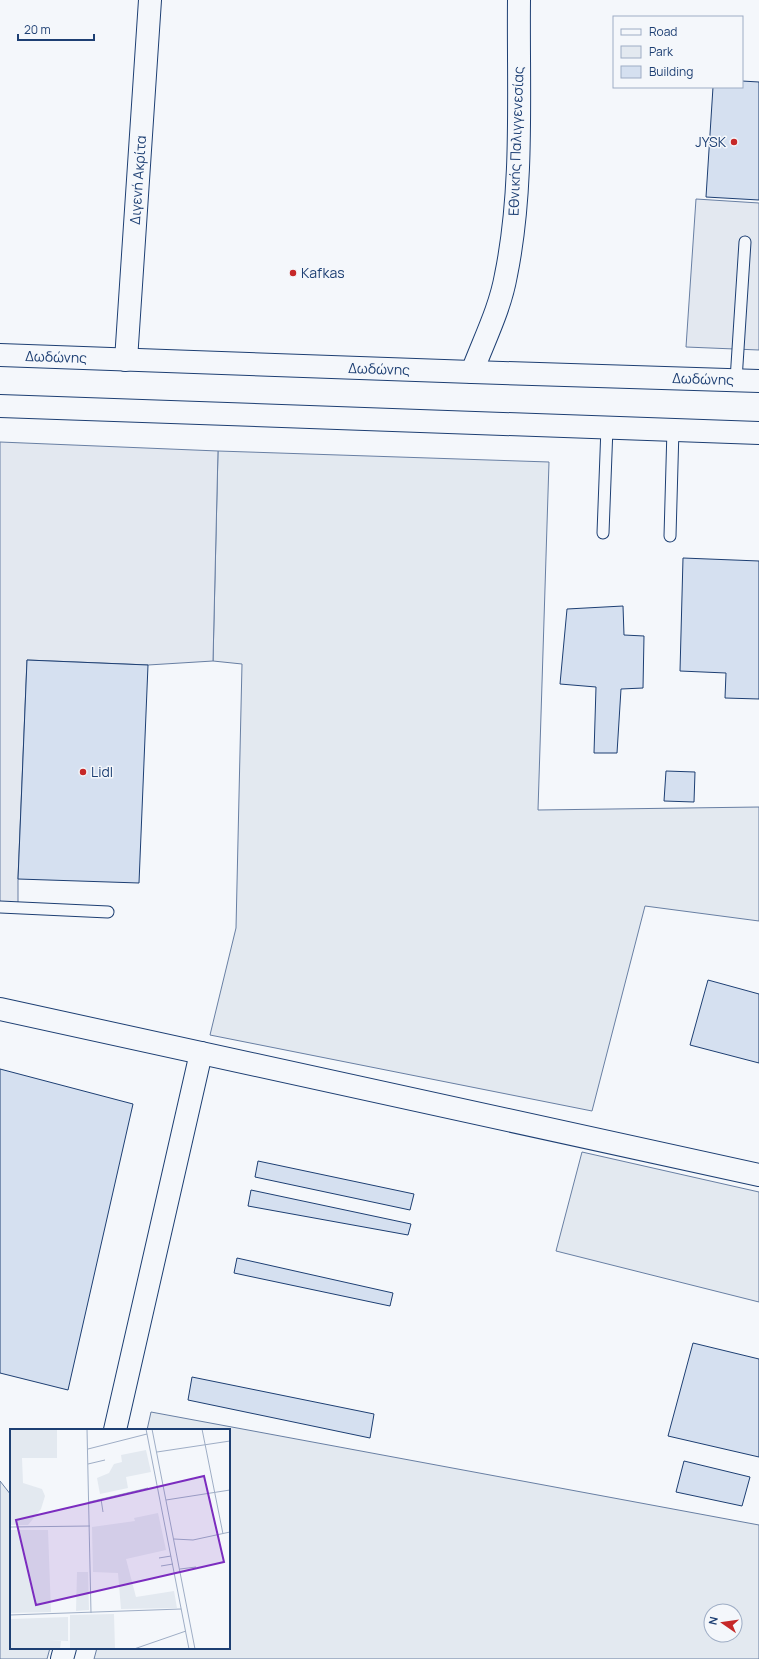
<svg xmlns="http://www.w3.org/2000/svg" width="759" height="1659" viewBox="0 0 759 1659" font-family="Manrope,sans-serif">
  <rect width="100%" height="100%" fill="#f4f7fb"/>
  <g fill="#e3e9f0" stroke="#687fa3" fill-rule="evenodd">
    <path d="M218,451L549,462L538,810L759,807V921L645,906L592,1111L210,1035L236,928L242,664L213,661Z"/>
    <path d="M582,1152L759,1192V1302L556,1251Z"/>
    <path d="M151,1412L759,1525V1659H94L97,1648H229V1430H147ZM711,1611H735V1635H711Z"/>
    <path d="M0,1481L11,1495V1648H50L47,1659H0Z"/>
  </g>
  <g fill="#e3e8f0" stroke="#687fa3">
    <path d="M696,199L759,203V350L686,347Z"/>
    <path d="M0,442L218,451L213,661L148,665L27,660L18,879V907L0,906Z"/>
  </g>
  <g fill="#d5e0f0" stroke="#1d3f73">
    <path d="M742,81L759,82V200L706,197L713,87H742Z"/>
    <path d="M683,558L759,561V699L725,698L726,673L680,671Z"/>
    <path d="M623,606L624,635L644,636L643,688L621,689L617,753H594L596,687L560,684L567,609Z"/>
    <path d="M27,660L148,665L139,883L18,879Z"/>
    <path d="M666,771L695,772L694,802L664,801Z"/>
    <path d="M708,980L759,994V1063L690,1045Z"/>
    <path d="M0,1069L133,1104L68,1390L0,1373Z"/>
    <path d="M258,1161L414,1194L410,1210L255,1177Z"/>
    <path d="M251,1190L411,1224L408,1235L248,1206Z"/>
    <path d="M237,1258L393,1293L390,1306L234,1273Z"/>
    <path d="M693,1343L759,1359V1457L668,1436Z"/>
    <path d="M192,1377L374,1414L370,1438L188,1400Z"/>
    <path d="M684,1461L750,1477L742,1506L676,1492Z"/>
  </g>
  <g fill="none" stroke-linecap="round" stroke-linejoin="round">
    <g stroke="#1d3f73" stroke-width="13">
      <g id="lane">
        <path d="M736,380L745,242"/>
        <path d="M603,533L607,427"/>
        <path d="M670,536L673,429"/>
        <path d="M0,907L108,912"/>
      </g>
    </g>
    <g stroke="#1d3f73" stroke-width="24">
      <g id="street">
        <path d="M126,360L150,0"/>
        <path d="M472,372C484,340 500,309 506,275C524,187 518,90 519,0"/>
        <path d="M0,1009L759,1175"/>
        <path d="M115,1430L201,1053"/>
        <path d="M62,1659L65,1648"/>
      </g>
    </g>
    <g stroke="#1d3f73" stroke-width="24">
      <g id="primary">
        <path d="M0,355L472,372L759,381"/>
        <path d="M0,406L759,433"/>
      </g>
    </g>
    <use href="#lane" stroke="#f4f7fb" stroke-width="11"/>
    <use href="#street" stroke="#f4f7fb" stroke-width="22"/>
    <use href="#primary" stroke="#f4f7fb" stroke-width="22"/>
  </g>
  <g fill="#c62828" stroke="#f4f7fb" stroke-width="1.5">
    <circle cx="734" cy="142" r="4"/>
    <circle cx="293" cy="273" r="4"/>
    <circle cx="83" cy="772" r="4"/>
  </g>
  <g text-anchor="middle" stroke-width="3" stroke-linejoin="round" paint-order="stroke">
    <g font-size="14" fill="#1d3f73" stroke="#f4f7fb">
      <text transform="translate(516 141) rotate(-88)" y="5">Εθνικής Παλιγγενεσίας</text>
      <text transform="translate(138 180) rotate(-86)" y="5">Διγενή Ακρίτα</text>
      <text transform="translate(56 357) rotate(2)" y="5">Δωδώνης</text>
      <text transform="translate(379 369) rotate(2)" y="5">Δωδώνης</text>
      <text transform="translate(703 379) rotate(2)" y="5">Δωδώνης</text>
    </g>
    <g font-size="14" fill="#1d3f73" stroke="#f4f7fb" text-anchor="start">
      <text x="726" y="147" text-anchor="end">JYSK</text>
      <text x="301" y="278">Kafkas</text>
      <text x="91" y="777">Lidl</text>
    </g>
  </g>
  <g transform="translate(10 1429)">
    <rect width="220" height="220" fill="#f4f7fb"/>
    <path d="M0,0H47V29H12L13,54L32,60L35,67L31,80L18,96H0ZM136,21L141,43L116,48L118,59L90,65L87,49L99,44L104,35L112,33L111,26ZM148,84L156,121L116,130L126,168L164,162L167,179L111,180L108,144L83,143L82,98L125,92L124,89ZM0,101H38L41,183L0,184ZM67,143H78L79,181L66,182ZM104,185L105,220H60V186ZM58,188V212L40,211L51,212L50,220H0V190Z" fill="#e3e9f0"/>
    <path fill="none" stroke="#9eadc5" stroke-width="1" d="M77,0L81,184M136,0L179,220M142,0L185,220M192,0L213,105M78,20L137,5M147,23L220,12M78,35L95,31M91,70L93,83M156,71L220,61M79,73L138,59M0,98L80,97M164,110L183,111L220,103M149,129L161,127M151,137L163,135M170,140L186,138M0,186L171,180M124,220L176,202"/>
    <path fill="#7b2cbf" fill-opacity="0.15" stroke="#7b2cbf" stroke-width="2" d="M194,47L214,133L26,176L6,91Z"/>
    <rect width="220" height="220" fill="none" stroke="#1d3f73" stroke-width="2"/>
  </g>
  <rect x="613" y="16" width="130" height="72" fill="#f4f7fb" stroke="#9eadc5"/>
  <rect x="621" y="29" width="20" height="6" fill="#f4f7fb" stroke="#9eadc5"/>
  <text x="649" y="36" font-size="12" fill="#1d3f73">Road</text>
  <rect x="621" y="46" width="20" height="12" fill="#e3e9f0" stroke="#9eadc5"/>
  <text x="649" y="56" font-size="12" fill="#1d3f73">Park</text>
  <rect x="621" y="66" width="20" height="12" fill="#d5e0f0" stroke="#9eadc5"/>
  <text x="649" y="76" font-size="12" fill="#1d3f73">Building</text>
  <g transform="translate(723 1623) rotate(283)"><circle r="19" fill="#f4f7fb" stroke="#9eadc5"/>
  <path d="M0-3L7 15L0 10L-7 15Z" fill="#c62828"/>
  <text y="-6" font-size="11" font-weight="bold" text-anchor="middle" fill="#1d3f73">N</text>
  </g>
  <path d="M18 34v6h76v-6" fill="none" stroke="#1d3f73" stroke-width="2"/>
  <text x="24" y="34" font-size="12" fill="#1d3f73" stroke="#f4f7fb" stroke-width="3" paint-order="stroke">20 m</text>
</svg>
